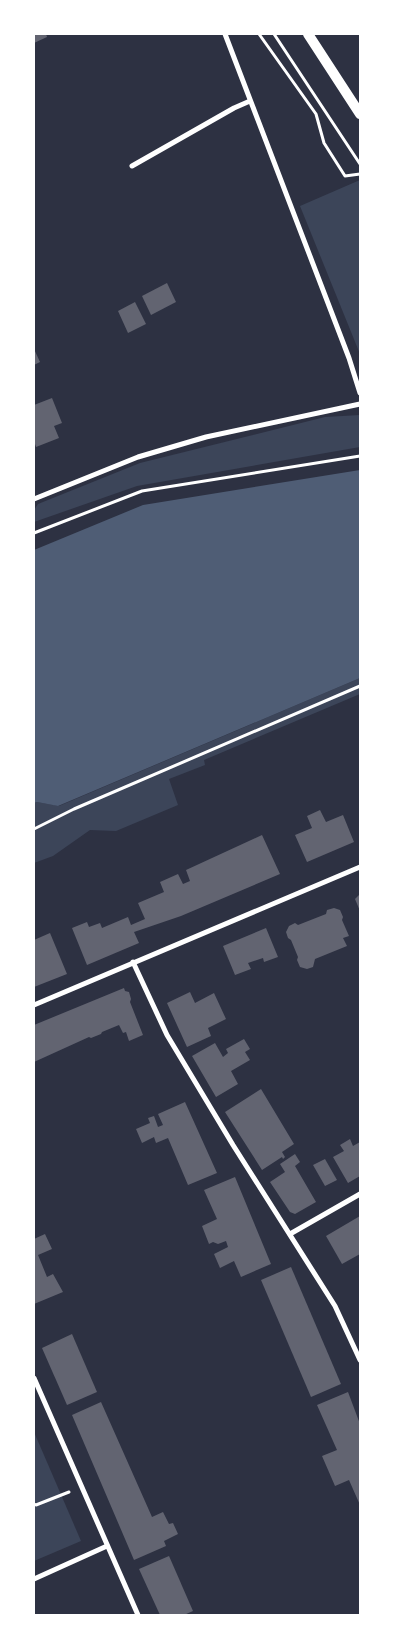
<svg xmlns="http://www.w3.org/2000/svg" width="394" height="1649" viewBox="0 0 394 1649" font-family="Arial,sans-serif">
  <rect width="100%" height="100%" fill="#2d3142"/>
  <g fill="#3c4559">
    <path d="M360,180V354L300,206Z"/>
    <path d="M360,415V447L137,486L34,522V510L38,504L140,463L325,417Z"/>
    <path d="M360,678V694L204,760L205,765L169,779L178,805L116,831L90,830L53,856L34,863V803L37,802L59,806Z"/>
    <path d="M34,1432L81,1541L34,1561Z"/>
  </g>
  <path fill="#4f5d75" d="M360,470V678L58,806L37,802L34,803V550L143,505Z"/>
  <g fill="#626471">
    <path d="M34,34H46L47,37L34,43Z"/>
    <path d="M167,283L176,302L151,315L142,296Z"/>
    <path d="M135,302L146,324L128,333L118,311Z"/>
    <path d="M34,349L40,362L34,365Z"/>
    <path d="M52,398L62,423L54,426L59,438L36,447L34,441V405Z"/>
    <path d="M320,810L326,822L343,815L354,842L307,862L295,835L312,828L307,816Z"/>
    <path d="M262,835L280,874L181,916L134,932L139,943L87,965L72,928L87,922L89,927L100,923L102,928L128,917L131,925L145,919L138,903L164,892L160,882L178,874L183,884L190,881L186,870Z"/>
    <path d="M360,894V911L355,899Z"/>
    <path d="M334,908L340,910L343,917L342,920L349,936L343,938L347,946L315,959L313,967L307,969L300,967L297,960L298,957L291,940L288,938L286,932L289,926L295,923L298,925L326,914L327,910Z"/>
    <path d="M266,928L278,957L264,962L263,958L248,963L251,969L235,975L223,946Z"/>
    <path d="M50,933L67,974L34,987V940Z"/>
    <path d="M124,988L125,991L129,992L131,999L130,1002L143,1035L129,1041L126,1032L123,1033L119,1025L102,1032L101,1034L91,1038L89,1037L34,1062V1025Z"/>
    <path d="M190,992L195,1003L214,993L226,1019L208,1028L211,1036L187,1047L167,1003Z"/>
    <path d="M244,1039L250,1049L245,1052L250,1060L231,1071L238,1084L216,1097L192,1056L215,1043L223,1057L228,1053L226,1049Z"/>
    <path d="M261,1089L294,1144L282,1152L285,1157L283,1159L282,1157L262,1170L225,1112Z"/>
    <path d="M185,1102L217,1173L188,1185L168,1138L156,1143L154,1137L142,1143L136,1129L150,1123L148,1118L154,1116L158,1127L163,1125L158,1114Z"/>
    <path d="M350,1139L353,1146L360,1142V1176L348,1183L333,1157L344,1151L340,1145Z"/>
    <path d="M295,1154L300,1162L295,1166L316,1202L295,1214L290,1212L270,1182L285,1172L280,1164Z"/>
    <path d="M325,1159L337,1180L325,1186L313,1165Z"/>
    <path d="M235,1177L271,1264L241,1277L234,1261L220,1268L214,1254L228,1247L226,1241L218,1244L213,1242L209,1244L202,1226L217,1219L204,1190Z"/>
    <path d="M360,1216V1254L342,1264L326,1236Z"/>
    <path d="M45,1234L52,1249L38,1255L47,1277L53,1274L63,1292L34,1304V1239Z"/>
    <path d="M291,1267L341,1384L311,1397L261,1280Z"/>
    <path d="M72,1334L97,1392L67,1405L42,1348Z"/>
    <path d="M348,1392L360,1424V1505L349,1480L335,1486L322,1456L337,1450L317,1405Z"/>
    <path d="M101,1402L152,1517L163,1512L169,1524L173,1523L178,1534L164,1541L166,1546L134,1560L72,1415Z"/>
    <path d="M169,1556L193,1611L184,1615H160L139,1569Z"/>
  </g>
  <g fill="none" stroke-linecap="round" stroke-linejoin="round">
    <g stroke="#fff" stroke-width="3">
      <path d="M259,34L316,114L324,143L345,176L360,174"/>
      <path d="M274,34L360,164"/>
      <path d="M34,533L142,491L360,456"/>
      <path d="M34,829L74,809L360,686"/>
      <path d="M34,1504L36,1505L69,1492"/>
    </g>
    <g stroke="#fff" stroke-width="5">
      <path d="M225,34L349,358L360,393"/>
      <path d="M132,166L234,108L250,101"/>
      <path d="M34,499L138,457L206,437L360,404"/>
      <path d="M133,962L167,1035L233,1145L335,1306L360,1360"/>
      <path d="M34,1005L360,867"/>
      <path d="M290,1234L360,1194"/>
      <path d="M34,1378L138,1615"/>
      <path d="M34,1579L107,1546"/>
    </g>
    <path stroke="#fff" stroke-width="10" d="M308,34L360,114"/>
  </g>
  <rect width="394" height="1649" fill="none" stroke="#ffffff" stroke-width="70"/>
</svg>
